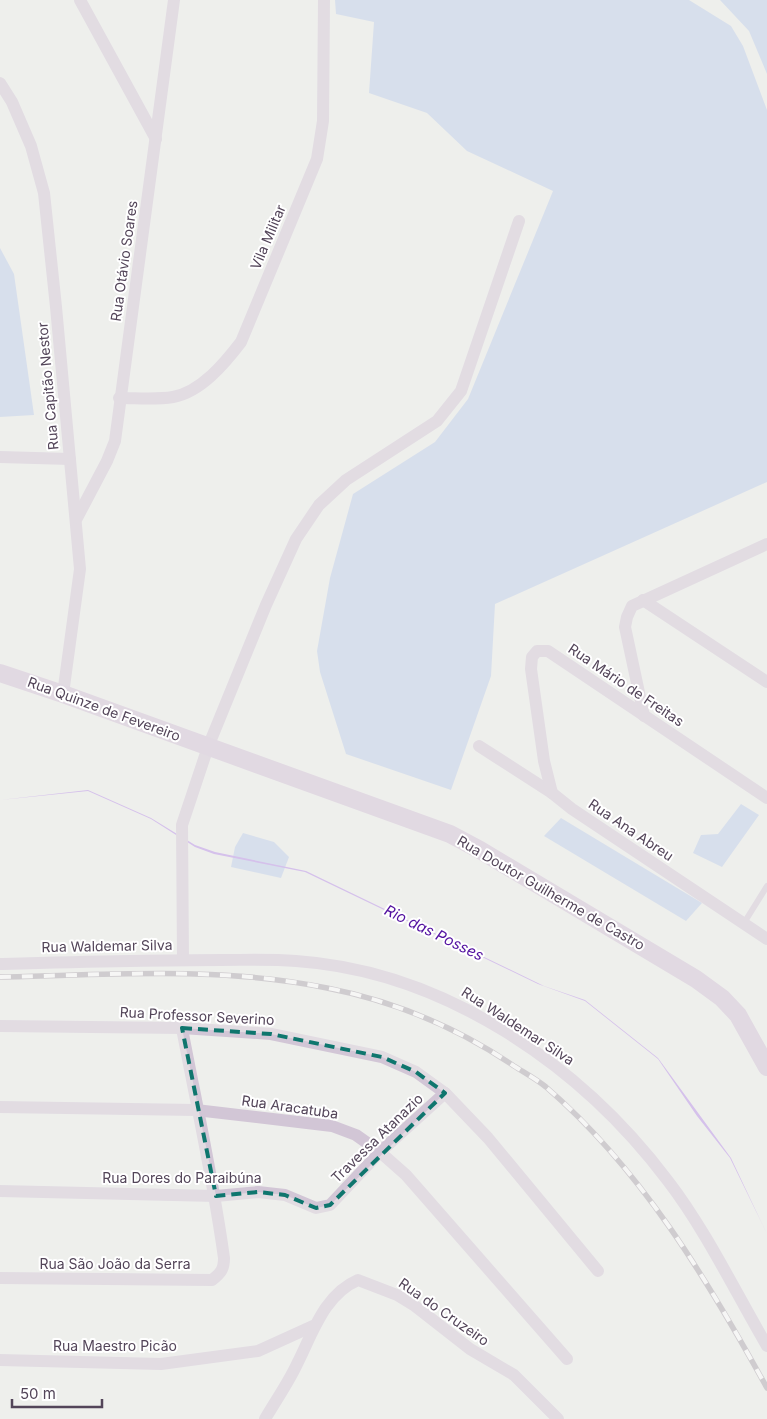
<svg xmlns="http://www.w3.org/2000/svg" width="767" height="1419" viewBox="0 0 767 1419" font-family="Inter,sans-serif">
  <rect width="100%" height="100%" fill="#eeefec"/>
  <g fill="#bbcdec">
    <path d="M335,0H689L731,26L743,46L767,110V482L495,604L491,676L451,790L346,754L320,672L317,651L330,578L353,494L435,442L468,399L553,191L467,151L427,113L369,93L374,22L336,14Z"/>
    <path d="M720,0H767V74L749,31Z"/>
    <path d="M0,248L14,274L34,415L0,417Z"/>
    <path d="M741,804L759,815L722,867L693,853L701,835L718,834Z"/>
    <path d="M561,818L702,903L686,921L544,836Z"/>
    <path d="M243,833L274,842L289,857L281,878L231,867L235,847Z"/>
  </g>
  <path fill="#b589e8" d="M88,790L151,818L195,845L215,852L306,871L544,986L585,1000L658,1058L731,1158L767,1234L730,1158L697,1116L658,1059L585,1001L538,984L305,872L214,854L195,847L151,819L88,791L0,800Z"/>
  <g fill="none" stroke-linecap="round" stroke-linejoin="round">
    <path stroke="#d2c6d6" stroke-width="6" d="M744,923L767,886"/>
    <g stroke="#d2c6d6" stroke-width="12">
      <path d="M80,0L156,139"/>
      <path d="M0,83L12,102L31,146L44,193L56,307L80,569L63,694"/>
      <path d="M119,398C137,398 156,400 173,397C201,392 225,363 241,342L317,159L323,121L324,0"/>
      <path d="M0,457L70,459"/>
      <path d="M77,518L107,461L115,441L174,0"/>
      <path d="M643,600L767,682"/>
      <path d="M644,716L625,627L627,617L632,606L767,544"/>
      <path d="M479,746L552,793L572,809L767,939"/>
      <path d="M552,793L544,761L531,669L532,657L537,651H548L767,798"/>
      <path d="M183,960L182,825L208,747L266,605L296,539L319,505L346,480L437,421L461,391L519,221"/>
      <path d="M0,964C74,962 147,960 221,960C246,960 271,959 296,961C444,971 581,1065 668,1181C705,1229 736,1293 767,1346"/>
      <path d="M0,1026L182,1028L271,1034L382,1057L416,1072L445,1093L488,1138L598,1271"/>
      <path d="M0,1107L196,1110L332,1126L356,1135L380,1152L406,1175L567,1359"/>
      <path d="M0,1191L216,1196L258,1192L285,1195L316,1208L330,1205L380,1152L445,1093"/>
      <path d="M0,1278L212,1280C221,1273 224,1269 224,1258C213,1177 195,1098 180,1018"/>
      <path d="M0,1360L161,1364L258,1351L313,1326"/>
      <path d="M265,1419C276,1400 289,1382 298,1362C313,1332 325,1294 358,1280L397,1295L415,1306L470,1349L514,1375L558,1419"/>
    </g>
    <path stroke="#d0bfd5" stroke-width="18" d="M0,673L63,694L450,834L480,850L696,979L722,998L738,1015L767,1067"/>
    <g stroke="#a9a2ab" stroke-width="5.5">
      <path id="rail" d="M0,977C108,975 221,966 327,988C394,1001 458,1028 514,1066C525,1073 536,1079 546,1087C641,1169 707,1279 767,1388"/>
    </g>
    <use href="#rail" stroke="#fff" stroke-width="4" stroke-dasharray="11" stroke-linecap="butt"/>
  </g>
  <path d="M0 0H767V1419H0ZM182,1028L271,1034L382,1057L416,1072L445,1093L330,1205L316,1208L285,1195L258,1192L216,1196Z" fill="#eeefec" fill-opacity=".55" fill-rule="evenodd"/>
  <path fill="none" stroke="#0f766e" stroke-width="4" stroke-dasharray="10 6" stroke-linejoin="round" d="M182,1028L271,1034L382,1057L416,1072L445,1093L330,1205L316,1208L285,1195L258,1192L216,1196Z"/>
  <g text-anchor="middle" stroke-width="4" stroke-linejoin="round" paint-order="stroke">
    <g font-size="14" fill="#534559" stroke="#fff">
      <text transform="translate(268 237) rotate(-67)" y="5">Vila Militar</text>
      <text transform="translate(124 261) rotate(-82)" y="5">Rua Otávio Soares</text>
      <text transform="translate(48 386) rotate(-95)" y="5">Rua Capitão Nestor</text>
      <text transform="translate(626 685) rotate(34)" y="5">Rua Mário de Freitas</text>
      <text transform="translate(104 709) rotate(20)" y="5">Rua Quinze de Fevereiro</text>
      <text transform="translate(631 830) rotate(34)" y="5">Rua Ana Abreu</text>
      <text transform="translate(551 893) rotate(30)" y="5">Rua Doutor Guilherme de Castro</text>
      <text transform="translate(107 946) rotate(-1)" y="5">Rua Waldemar Silva</text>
      <text transform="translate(197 1016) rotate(3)" y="5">Rua Professor Severino</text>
      <text transform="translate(518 1026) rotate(33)" y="5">Rua Waldemar Silva</text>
      <text transform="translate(290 1107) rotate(8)" y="5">Rua Aracatuba</text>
      <text transform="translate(377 1138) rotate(-44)" y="5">Travessa Atanazio</text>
      <text x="182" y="1183">Rua Dores do Paraibúna</text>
      <text x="115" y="1269">Rua São João da Serra</text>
      <text transform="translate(444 1312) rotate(35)" y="5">Rua do Cruzeiro</text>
      <text x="115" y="1351">Rua Maestro Picão</text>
    </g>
    <g font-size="15" font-style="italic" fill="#5311a0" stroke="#fff">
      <text transform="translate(434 933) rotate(26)" y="5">Rio das Posses</text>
    </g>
  </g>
  <path d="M12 1399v8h90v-8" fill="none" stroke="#534559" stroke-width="2.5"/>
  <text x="20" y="1399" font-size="15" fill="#534559" stroke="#ffffff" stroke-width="4" paint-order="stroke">50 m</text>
</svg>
